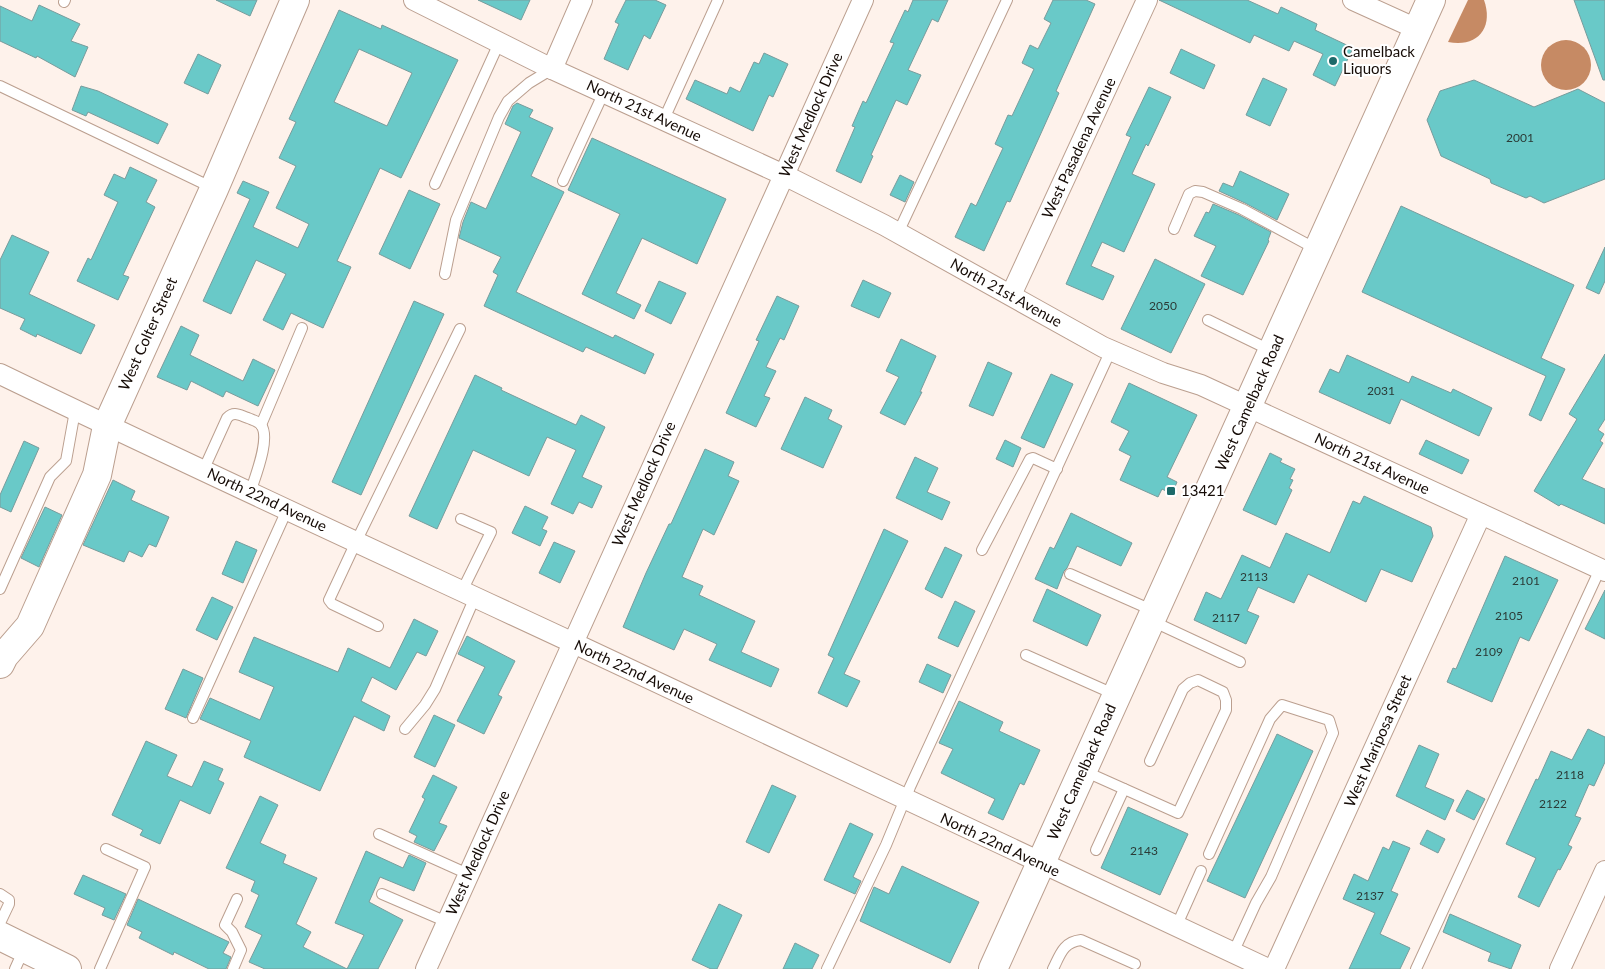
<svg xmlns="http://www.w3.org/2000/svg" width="1605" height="969" viewBox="0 0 1605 969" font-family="Lato,sans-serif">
  <rect width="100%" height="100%" fill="#fef2eb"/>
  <g fill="#c68a64">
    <path d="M1468,0H1484C1494,28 1477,48 1448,42Z"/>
    <circle cx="1566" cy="65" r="25"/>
  </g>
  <g fill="#69c9c8" stroke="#789c9c" fill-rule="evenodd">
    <path d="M216,0H257L250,16Z"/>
    <path d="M478,0H530L521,20Z"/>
    <path d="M626,0H655L666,5L650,39L644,35L628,70L604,59L619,24L615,22Z"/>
    <path d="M913,0H948L938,22L932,19L908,70L921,75L907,105L896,100L871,155L873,156L861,183L836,171L855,127L852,126L863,101L866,103L894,43L890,42L905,10L908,12Z"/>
    <path d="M1053,0H1086L1095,4L1056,91L1059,93L1042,131L1010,202L1007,201L984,251L955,237L971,203L976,206L1003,148L995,144L1008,115L1012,116L1034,69L1022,63L1030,45L1038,49L1051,23L1044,19Z"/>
    <path d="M1159,0H1247L1278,14L1281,7L1317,24L1315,30L1353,48L1335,86L1313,75L1323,54L1294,41L1289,51L1254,35L1250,43Z"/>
    <path d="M1574,0H1605V80H1603Z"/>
    <path d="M39,5L80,24L71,41L88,47L75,77L37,56L36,58L0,41V6L32,21Z"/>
    <path d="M339,10L381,29L382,25L458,60L401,178L380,168L337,261L351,267L323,328L291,313L283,330L263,320L286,274L256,260L231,314L203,301L250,199L237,193L243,181L269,192L253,227L298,248L309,224L276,208L296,166L279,158L296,122L289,119ZM359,49L412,73L387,126L334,102Z"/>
    <path d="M1181,49L1215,65L1204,89L1170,73Z"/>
    <path d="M764,53L788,64L773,97L769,95L753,131L686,99L695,80L727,94L730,87L740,92L754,62L759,64Z"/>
    <path d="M198,54L221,65L208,94L184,83Z"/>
    <path d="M1263,78L1287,89L1270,126L1246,115Z"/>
    <path d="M1474,80L1534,107L1578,89L1605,103V179L1544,203L1530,196L1526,198L1491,183L1490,179L1441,156L1427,120L1440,91Z"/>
    <path d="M81,86L98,91L168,124L158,144L88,112L86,116L72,110Z"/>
    <path d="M1149,87L1171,97L1148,146L1146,144L1132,174L1155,184L1124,252L1102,242L1091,266L1114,276L1103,300L1066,284L1131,137L1126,135Z"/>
    <path d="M517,103L533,110L529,117L553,128L531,176L564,192L516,292L613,338L615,335L654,354L645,374L586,347L583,352L484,306L498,275L493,272L501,257L459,238L463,222L471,202L486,209L521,132L505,124L513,106Z"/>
    <path d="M592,138L726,199L697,264L642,238L616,293L641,305L634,319L582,294L620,214L568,190Z"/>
    <path d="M130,167L157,180L146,202L155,207L123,275L129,277L118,300L77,281L88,258L91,260L118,202L104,195L114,174L125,179Z"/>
    <path d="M1240,171L1289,194L1277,220L1245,203L1219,191L1223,183L1233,187Z"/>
    <path d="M900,175L914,182L905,202L890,195Z"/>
    <path d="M409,190L440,204L410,269L379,254Z"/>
    <path d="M1213,204L1239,215L1271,232L1268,240L1269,241L1243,295L1201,276L1216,246L1194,236L1206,212L1209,213Z"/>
    <path d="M1401,206L1574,285L1541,358L1565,369L1541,421L1529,415L1546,376L1362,292Z"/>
    <path d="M12,235L49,252L29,294L95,325L81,354L37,334L36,337L20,329L25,319L0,308V260Z"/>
    <path d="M1605,247V281L1599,294L1586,288Z"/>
    <path d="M1155,259L1205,284L1171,353L1121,329Z"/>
    <path d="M863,280L891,293L879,318L851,306Z"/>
    <path d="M659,281L686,293L671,324L645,311Z"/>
    <path d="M777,296L799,306L784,340L780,338L766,367L776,371L764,396L770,398L756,427L726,413L759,341L756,340Z"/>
    <path d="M414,301L444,314L361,495L332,482Z"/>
    <path d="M181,326L199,335L190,355L243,381L253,359L275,370L258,406L226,391L223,397L191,381L187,390L157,377Z"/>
    <path d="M901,339L936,356L920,392H922L905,425L880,413L899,377L886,371Z"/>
    <path d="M1605,354V419L1598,430L1604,434L1600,441L1603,443L1582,479L1605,489V524L1561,504L1559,506L1534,491L1577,419L1569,414Z"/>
    <path d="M1347,355L1409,383L1412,376L1451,393L1453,389L1492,408L1479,436L1401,399L1390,424L1319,392L1330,369L1339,373Z"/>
    <path d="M988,362L1012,373L993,416L969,406Z"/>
    <path d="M1051,374L1073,384L1044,448L1021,438Z"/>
    <path d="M475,375L502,388L501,390L576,425L581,415L605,427L582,477L602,486L592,508L579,502L573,514L551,504L576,450L547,437L529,476L473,450L437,529L409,516Z"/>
    <path d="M1129,383L1197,415L1167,477L1177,482L1172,494L1162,489L1158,497L1120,480L1131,456L1119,450L1129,431L1111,422Z"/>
    <path d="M805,397L832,410L828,419L842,426L823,468L781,449Z"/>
    <path d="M1005,440L1021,448L1013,467L996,459Z"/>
    <path d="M1426,440L1469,460L1462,474L1419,454Z"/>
    <path d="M24,441L39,448L11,512L0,507V495Z"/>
    <path d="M705,449L734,462L728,476L739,481L714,535L703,529L682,577L703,586L699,595L755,621L741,652L779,669L771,687L709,660L717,644L684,629L674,650L623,627L646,573L669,524H671Z"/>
    <path d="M1270,453L1282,459L1280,462L1295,469L1290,479L1293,480L1289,488L1292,490L1276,525L1243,510Z"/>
    <path d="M915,457L938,468L927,492L950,502L942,520L896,498Z"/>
    <path d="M113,480L135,491L131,500L169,517L156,547L149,544L142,557L129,551L124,562L83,545Z"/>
    <path d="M1364,496L1431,527L1433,536L1412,582L1381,569L1366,602L1308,574L1294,603L1258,587L1247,611L1259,616L1246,644L1194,620L1206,592L1221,599L1242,555L1270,568L1286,533L1330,553L1353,501L1360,504Z"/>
    <path d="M525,506L548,517L542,529L547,531L540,546L512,533Z"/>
    <path d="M45,507L62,515L39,567L21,558Z"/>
    <path d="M1071,513L1132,543L1121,566L1077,546L1067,568L1064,571L1057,589L1035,579L1050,547L1054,549Z"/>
    <path d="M884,529L908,541L844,674L860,681L847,707L818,693L834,658L828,655Z"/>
    <path d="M236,541L257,550L243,583L222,574Z"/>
    <path d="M554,542L575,551L560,583L539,573Z"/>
    <path d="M945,547L962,555L942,598L925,589Z"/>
    <path d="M1505,556L1558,580L1529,641L1520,637L1492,702L1447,682L1453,668L1456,669Z"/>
    <path d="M1047,589L1101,615L1087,646L1033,621Z"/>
    <path d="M1605,590V639L1585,629Z"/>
    <path d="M212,597L233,607L217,640L196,630Z"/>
    <path d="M955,601L975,611L958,647L938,638Z"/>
    <path d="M414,619L438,631L426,656L417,652L396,690L372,677L361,701L390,716L384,731L354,716L320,791L244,757L251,741L200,719L210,698L260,720L274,687L239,672L254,637L338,672L348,648L390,668Z"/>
    <path d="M467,636L515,661L498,695L502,697L484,734L457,721L485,667L458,654Z"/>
    <path d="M927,664L951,675L943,693L919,682Z"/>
    <path d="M183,669L203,678L186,718L165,709Z"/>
    <path d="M959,701L1003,722L999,731L1040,750L1024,785L1020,783L1003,820L988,813L995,799L941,773L953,749L939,743Z"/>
    <path d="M434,715L455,725L435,767L414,757Z"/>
    <path d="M1588,729L1605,737V762L1594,786L1589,784L1575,816L1581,818L1568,845L1572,847L1560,870L1558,869L1539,907L1518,897L1536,858L1506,844L1536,779L1538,780L1551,751L1572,760Z"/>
    <path d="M1277,734L1313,751L1245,898L1207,881Z"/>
    <path d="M146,741L177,755L167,776L192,787L204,761L223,769L218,780L224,783L210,814L180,800L160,844L140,835L143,830L112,815Z"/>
    <path d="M1419,745L1439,754L1425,787L1454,800L1445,820L1396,796Z"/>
    <path d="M433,775L457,787L439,823L447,826L434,851L414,842L417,836L409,832L425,799L422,797Z"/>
    <path d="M772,785L796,796L769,853L746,842Z"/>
    <path d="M1467,790L1485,799L1474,820L1456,811Z"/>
    <path d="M260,796L278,805L260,843L286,855L283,863L317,878L296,924L311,932L303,947L347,969H265L249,962L262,935L245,927L259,895L251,891L255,881L226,868Z"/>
    <path d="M1128,807L1188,834L1160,895L1101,868Z"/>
    <path d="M850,823L873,834L853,877L861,881L855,894L824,880Z"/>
    <path d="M1427,830L1445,839L1438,853L1420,844Z"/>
    <path d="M1393,841L1410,848L1391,891L1398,894L1380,934L1410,948L1400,969H1349L1375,913L1343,899L1354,874L1368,881L1383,847L1389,850Z"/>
    <path d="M366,851L403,868L409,855L426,863L414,891L380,877L369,902L403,920L378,969H347L364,935L335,923Z"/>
    <path d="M902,866L979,902L950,963L860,921L874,887L889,894Z"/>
    <path d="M83,875L126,894L114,920L102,915L105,908L74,894Z"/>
    <path d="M138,899L229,942L223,953L231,957L226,969H209L174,952L173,955L139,938L142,932L127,925Z"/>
    <path d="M719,904L742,915L717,969H711L692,960Z"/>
    <path d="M1450,914L1521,945L1511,969L1488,961L1491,953L1443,932Z"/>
    <path d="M795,943L819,955L812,969H783Z"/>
  </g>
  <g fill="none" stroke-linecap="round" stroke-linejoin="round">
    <g stroke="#bb9f8f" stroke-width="12">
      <g id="lane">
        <path d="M64,2L65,0"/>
        <path d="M0,86L213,188"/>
        <path d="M664,119L718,0"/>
        <path d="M563,181L604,92"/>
        <path d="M435,184L499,43"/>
        <path d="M1174,229L1189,194L1195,191L1203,192L1242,209L1318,250"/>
        <path d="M898,233L1007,0"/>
        <path d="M445,274L456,220L499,117L508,101L529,83L552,69"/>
        <path d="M1208,320L1272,351"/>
        <path d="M261,425L302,328"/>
        <path d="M203,471L227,418C234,411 239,415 248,418C252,420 258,421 261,425C271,438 255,477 250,493"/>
        <path d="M461,519L491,532L462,591"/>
        <path d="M982,550L1030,459L1033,458L1057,469"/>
        <path d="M1070,574L1154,611"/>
        <path d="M0,589L50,477L66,461L75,411"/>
        <path d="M1152,621L1240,662"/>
        <path d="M378,626L332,604L329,600L356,542L460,329"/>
        <path d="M1026,655L1116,695"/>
        <path d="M193,718L287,510"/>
        <path d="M405,729L425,705L435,689L475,597"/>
        <path d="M1084,771L1178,813L1226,710V700L1223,692L1198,680L1190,683L1183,689L1150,761"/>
        <path d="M379,834L468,874"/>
        <path d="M1096,850L1124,789"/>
        <path d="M1209,854L1270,719L1282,705L1329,720L1333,733L1271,877L1256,903L1233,953"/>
        <path d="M0,894L9,900V904L0,923"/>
        <path d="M382,894L447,922"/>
        <path d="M1176,927L1201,871"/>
        <path d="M15,969L24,949"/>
        <path d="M100,969L145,867L106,849"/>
        <path d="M233,969L241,950L232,932L225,925L237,899"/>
        <path d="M827,969L886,845L910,787L1111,350"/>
        <path d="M1053,969C1060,955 1063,942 1081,940L1135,964"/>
        <path d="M1416,969L1600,569"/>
      </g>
    </g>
    <g stroke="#bb9f8f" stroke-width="22">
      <g id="street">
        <path d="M414,0L552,69L784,175L884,225L1103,347L1163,373L1201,385L1605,571"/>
        <path d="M1353,0L1417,29"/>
        <path d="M552,69L582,0"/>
        <path d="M1011,295L1147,0"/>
        <path d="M0,374C188,465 378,552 567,640C800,750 1033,861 1268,969"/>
        <path d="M426,969L863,0"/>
        <path d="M1274,969L1481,514"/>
        <path d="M1560,969L1605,871"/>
      </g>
    </g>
    <g stroke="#bb9f8f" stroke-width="30">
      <g id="secondary">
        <path d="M0,664L4,656L30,626L97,475L107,426L214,189L295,0"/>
        <path d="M0,936L67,969"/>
      </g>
    </g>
    <g stroke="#bb9f8f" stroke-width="30">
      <path id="primary" d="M993,969L1431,0"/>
    </g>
    <use href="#lane" stroke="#fff" stroke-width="10"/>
    <use href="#street" stroke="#fff" stroke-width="20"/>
    <use href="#secondary" stroke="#fff" stroke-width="28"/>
    <use href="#primary" stroke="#fff" stroke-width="28"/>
  </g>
  <g fill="#1d6a6a" stroke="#fff" stroke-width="2">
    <circle cx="1333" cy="61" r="5"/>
    <rect x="1166" y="486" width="10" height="10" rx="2.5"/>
  </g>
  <g text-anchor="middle" stroke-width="4" stroke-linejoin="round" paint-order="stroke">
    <g font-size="12" fill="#2b3b37">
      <text x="1520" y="142">2001</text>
      <text x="1163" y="310">2050</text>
      <text x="1381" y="395">2031</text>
      <text x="1254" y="581">2113</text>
      <text x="1526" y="585">2101</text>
      <text x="1509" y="620">2105</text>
      <text x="1226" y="622">2117</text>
      <text x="1489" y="656">2109</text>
      <text x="1570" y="779">2118</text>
      <text x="1553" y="808">2122</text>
      <text x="1144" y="855">2143</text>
      <text x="1370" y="900">2137</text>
    </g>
    <g font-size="15" fill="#160c07" stroke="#fff" text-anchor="start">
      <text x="1343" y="57">Camelback<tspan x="1343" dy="17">Liquors</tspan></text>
      <text x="1181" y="496">13421</text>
    </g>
    <g font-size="15" fill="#160c07" stroke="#fff">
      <text transform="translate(644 111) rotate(25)" y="5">North 21st Avenue</text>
      <text transform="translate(811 115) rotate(-66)" y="5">West Medlock Drive</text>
      <text transform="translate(1079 148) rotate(-65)" y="5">West Pasadena Avenue</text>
      <text transform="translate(1006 293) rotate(29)" y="5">North 21st Avenue</text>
      <text transform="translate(148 334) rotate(-66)" y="5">West Colter Street</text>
      <text transform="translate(1250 403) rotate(-66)" y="5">West Camelback Road</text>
      <text transform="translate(1372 464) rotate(25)" y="5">North 21st Avenue</text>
      <text transform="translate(644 484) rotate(-66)" y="5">West Medlock Drive</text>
      <text transform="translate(267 500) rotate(25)" y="5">North 22nd Avenue</text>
      <text transform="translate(634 672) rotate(25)" y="5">North 22nd Avenue</text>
      <text transform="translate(1378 741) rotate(-66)" y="5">West Mariposa Street</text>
      <text transform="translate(1082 772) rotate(-66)" y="5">West Camelback Road</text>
      <text transform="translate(1000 845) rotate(25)" y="5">North 22nd Avenue</text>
      <text transform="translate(478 853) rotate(-66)" y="5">West Medlock Drive</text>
    </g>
  </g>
</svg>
